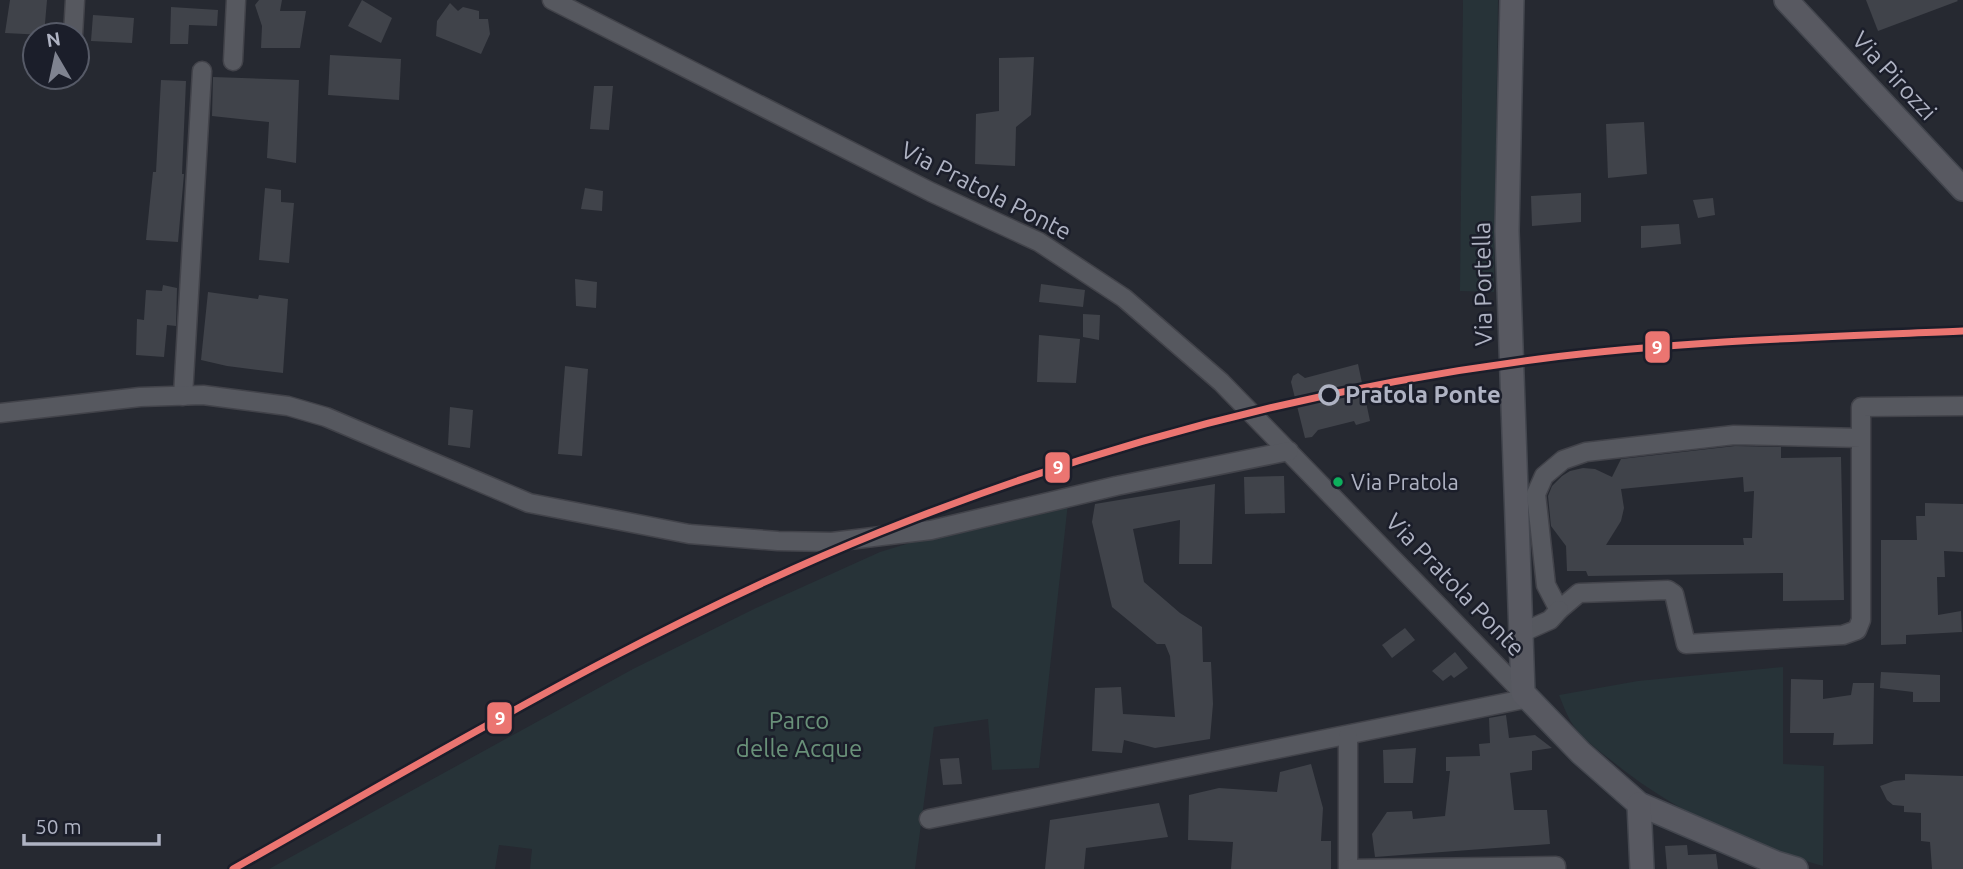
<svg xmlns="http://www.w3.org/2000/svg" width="1963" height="869" viewBox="0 0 1963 869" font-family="Ubuntu,sans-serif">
  <rect width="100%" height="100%" fill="#262931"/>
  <g fill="#273338">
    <path d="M1463,0H1498L1494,292L1460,291Z"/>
    <path d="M1068,503L1039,768L992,770L988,719L934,727L915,869H530L532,849L499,845L495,869H269L633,669L756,608L880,552L939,534Z"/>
    <path d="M1783,667V764L1824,766L1823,866C1748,846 1672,810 1612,761C1599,751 1586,741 1576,729C1568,719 1564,707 1559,695L1638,681Z"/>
  </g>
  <g fill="#40434a" fill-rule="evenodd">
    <path d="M10,0H47L44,35L5,33Z"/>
    <path d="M259,0H282L280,11H306L300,48H261L262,26L255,5Z"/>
    <path d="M362,0L392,18L381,43L348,26Z"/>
    <path d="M1866,0H1957L1958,1L1878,31Z"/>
    <path d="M450,3L458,11L463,7L479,11V19H488L490,34L481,54L436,36L437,21Z"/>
    <path d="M171,7L218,10L217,26L189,25L188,44H170Z"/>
    <path d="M93,15L134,18L132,43L91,41Z"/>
    <path d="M330,55L401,59L399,100L328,95Z"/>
    <path d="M1034,57L1031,115L1016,127L1015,166L975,164L976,114L999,111V58Z"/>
    <path d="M213,77L299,80L296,163L267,158L269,122L212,116Z"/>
    <path d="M161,80L186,81L182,174H184L178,242L146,240L153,172H156Z"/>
    <path d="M594,86H613L609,130L590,129Z"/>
    <path d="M1644,122L1647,174L1608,178L1606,124Z"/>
    <path d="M265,188L281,190V202L294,203L289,263L259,260Z"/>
    <path d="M585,188L603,191L602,211L581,209Z"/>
    <path d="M1581,193V222L1532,226L1531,196Z"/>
    <path d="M1713,198L1715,215L1698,218L1693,200Z"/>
    <path d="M1679,224L1681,244L1641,248V226Z"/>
    <path d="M575,279L597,282L596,308L576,306Z"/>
    <path d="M1041,284L1085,290L1083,307L1039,302Z"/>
    <path d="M163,285L177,288L176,326L167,325L164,357L136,355L137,319L144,320L146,290L162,291Z"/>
    <path d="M208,292L258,299L259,295L288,299L283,373L227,366L201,360Z"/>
    <path d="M1083,314L1100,315L1099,340L1083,337Z"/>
    <path d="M1039,335L1080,339L1076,383L1037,382Z"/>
    <path d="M1358,364L1370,421L1356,425L1354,421L1318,430L1312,437L1305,438L1291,382L1293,376L1298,373L1305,378Z"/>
    <path d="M565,366L588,369L582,456L558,454Z"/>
    <path d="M450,407L473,410L470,448L448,445Z"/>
    <path d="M1735,446L1781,447V458L1841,457L1844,600L1783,601V573L1588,576L1586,571H1567L1566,546L1551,526L1548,496L1552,486L1562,476L1570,471L1583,468L1595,469L1612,477L1621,459ZM1743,477L1744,492L1754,491L1752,538H1743L1744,545H1606L1621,521L1624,508L1621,489Z"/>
    <path d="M1284,476L1285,513L1245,514L1244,477Z"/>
    <path d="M1215,484L1212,564H1179L1180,520L1133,529L1144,582L1180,613L1202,627L1203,662H1211L1213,704L1210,739L1155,748L1124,740L1122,753L1092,751L1095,688L1121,687L1123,714L1175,717L1170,656L1165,644H1157L1112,607L1092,522L1095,504Z"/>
    <path d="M1925,503L1963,504V552L1944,551L1945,577H1937L1938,615L1961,611L1962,632L1906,635V644L1881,645V540H1917L1916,516H1925Z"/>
    <path d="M1405,628L1415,640L1392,658L1382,645Z"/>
    <path d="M1455,652L1468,668L1454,678L1451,675L1443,681L1432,671Z"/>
    <path d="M1881,672L1940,675V702H1913V692L1880,688Z"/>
    <path d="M1791,679L1823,680V699L1851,695L1853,683H1874L1873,744L1833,745L1834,733H1790Z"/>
    <path d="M1506,715L1509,738L1535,735L1552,748L1532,751V770L1510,773L1514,810H1547L1550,844L1375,857L1372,834L1387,812L1412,811L1413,819L1445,816L1450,771H1446V757L1480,756L1479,744L1490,743L1489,718Z"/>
    <path d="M1416,748L1413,783H1384L1383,750Z"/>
    <path d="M959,758L962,784L943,785L940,759Z"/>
    <path d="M1311,764L1323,808L1321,841H1331V869H1231L1233,842L1188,840L1189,795L1219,788L1277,792L1280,772Z"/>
    <path d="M1905,774L1963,776V869H1932L1930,842L1921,841V813L1904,812V806L1893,805L1887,800L1880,786L1894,781L1905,780Z"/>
    <path d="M1159,803L1168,837L1086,848L1084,869H1045L1050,820Z"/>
    <path d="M1687,845L1688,855L1716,854L1718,869H1667L1665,846Z"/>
  </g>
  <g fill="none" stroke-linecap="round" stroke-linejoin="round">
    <g stroke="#42434a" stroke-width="21">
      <g id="minor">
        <path d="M552,0L931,192L1039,242L1124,298L1221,382L1523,693"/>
        <path d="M73,35L75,0"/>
        <path d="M233,61L236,0"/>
        <path d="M183,396L202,71"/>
        <path d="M0,413L140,397L203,395L288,406L326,417L529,503L689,534L778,541L832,542L931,530L1116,486L1289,451"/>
        <path d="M1861,438L1734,435L1586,452L1563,460L1544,476L1536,494L1546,585L1559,610L1579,593L1668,590L1674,594L1686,644L1843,635L1857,630L1861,620V407L1963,406"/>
        <path d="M1521,633L1550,620L1559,610"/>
        <path d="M929,819L1529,698"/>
        <path d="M1348,869V736"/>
        <path d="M1349,869L1556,866V869"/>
      </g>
    </g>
    <g stroke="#43464e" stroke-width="26">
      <g id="major">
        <path d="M1512,0L1507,231L1523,693L1581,753L1639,804L1776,863L1796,869"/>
        <path d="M1786,0L1963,189"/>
        <path d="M1639,804L1642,869"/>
      </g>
    </g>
    <use href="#minor" stroke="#56585f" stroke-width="18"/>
    <use href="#major" stroke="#585961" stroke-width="23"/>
    <g stroke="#1b1e2a" stroke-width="12">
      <path id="rail-1" d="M233,869C444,750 654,623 880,532C1091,447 1313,388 1539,359C1680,341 1822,337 1963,331"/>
    </g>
    <use href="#rail-1" stroke="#eb7571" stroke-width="7"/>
  </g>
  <circle fill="#1b1e2a" stroke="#afb3c3" stroke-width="3.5" cx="1329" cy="395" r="9"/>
  <circle fill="#0daf5c" stroke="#1b1e2a" stroke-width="2.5" cx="1338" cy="482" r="6"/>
  <g text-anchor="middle" stroke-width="5" stroke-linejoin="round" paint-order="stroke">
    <g font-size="22" fill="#afb3c3" stroke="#1b1e2a" text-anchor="start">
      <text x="1351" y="490">Via Pratola</text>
    </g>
    <g font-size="24" fill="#afb3c3" stroke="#1b1e2a">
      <text transform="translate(1894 76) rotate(47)" y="8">Via Pirozzi</text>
      <text transform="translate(986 191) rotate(27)" y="8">Via Pratola Ponte</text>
      <text transform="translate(1483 284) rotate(-91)" y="8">Via Portella</text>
      <text transform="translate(1455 585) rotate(46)" y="8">Via Pratola Ponte</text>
    </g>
    <g font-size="24" font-weight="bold" fill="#afb3c3" stroke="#1b1e2a" text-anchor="start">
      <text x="1345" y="403">Pratola Ponte</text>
    </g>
    <g font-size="24" fill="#699179" stroke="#1b1e2a">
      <text x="799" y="729">Parco<tspan x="799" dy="28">delle Acque</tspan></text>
    </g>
  </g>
  <g stroke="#1b1e2a" stroke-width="2.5">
    <rect x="1644" y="330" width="27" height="34" rx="7" fill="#eb7571"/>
    <rect x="1044" y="451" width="27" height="33" rx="7" fill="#eb7571"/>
    <rect x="486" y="701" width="27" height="34" rx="7" fill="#eb7571"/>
  </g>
  <g font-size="19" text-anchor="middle" font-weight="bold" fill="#fff">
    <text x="1657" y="354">9</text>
    <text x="1058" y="474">9</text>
    <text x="500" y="725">9</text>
  </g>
  <g transform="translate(56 56) rotate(351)"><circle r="33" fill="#1b1e2a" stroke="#565a67" stroke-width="2"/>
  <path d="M0-5L12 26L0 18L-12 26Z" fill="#7f8390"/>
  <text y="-10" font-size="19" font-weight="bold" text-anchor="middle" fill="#afb3c3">N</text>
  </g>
  <path d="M24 834v10h135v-10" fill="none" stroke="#afb3c3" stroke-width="3.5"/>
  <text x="35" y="834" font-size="21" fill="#afb3c3" stroke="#1b1e2a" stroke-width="5" paint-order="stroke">50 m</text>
</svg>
